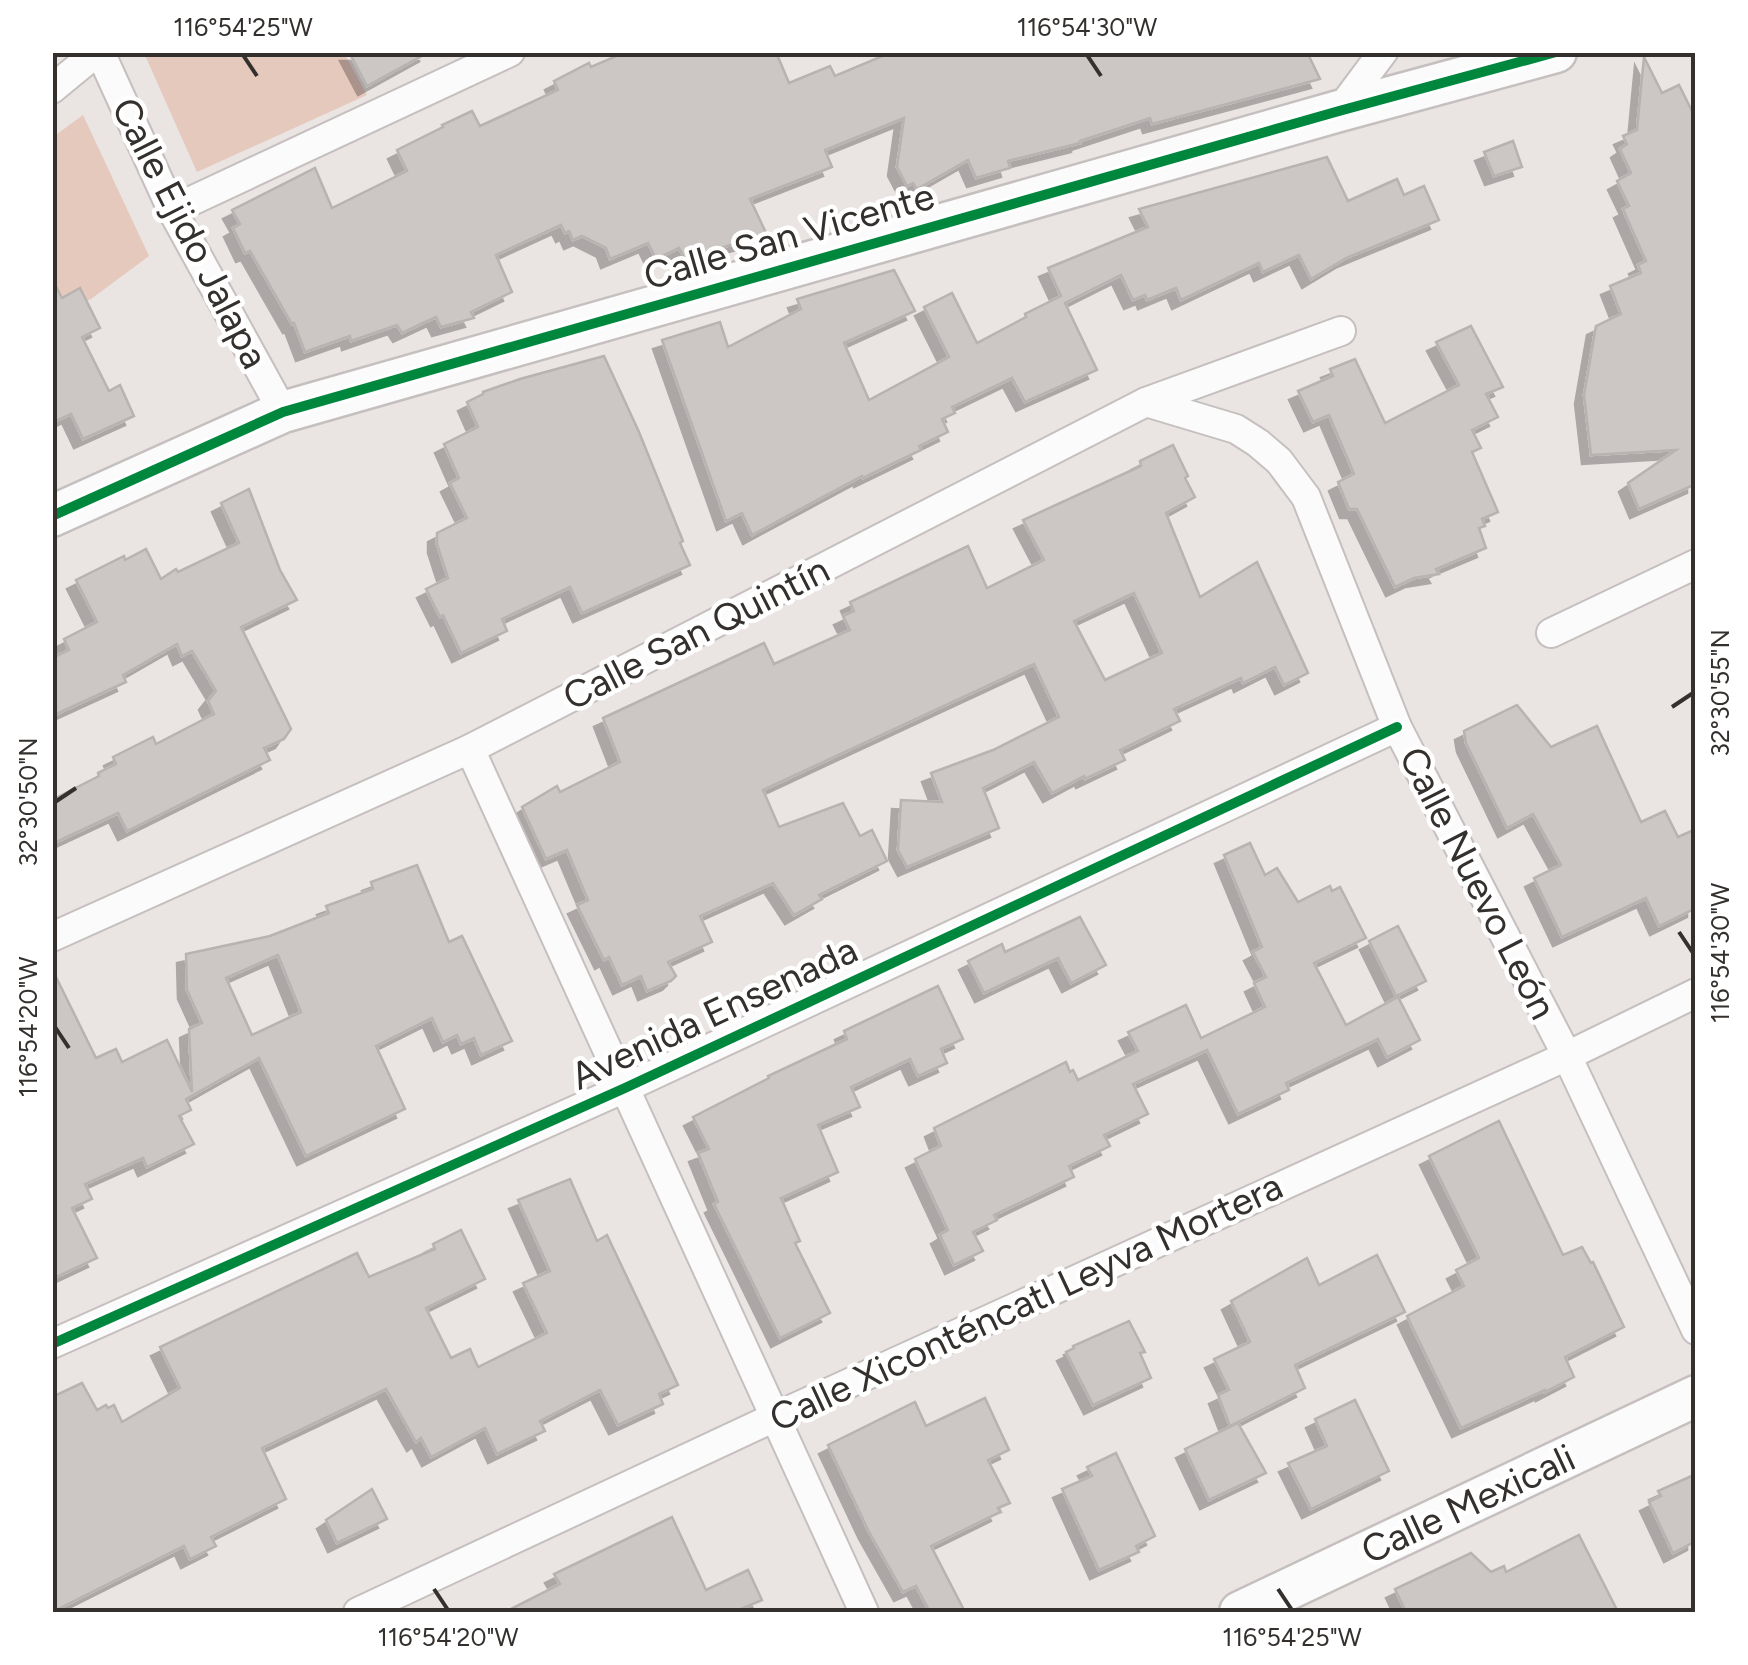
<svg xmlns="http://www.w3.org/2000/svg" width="1748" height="1665" viewBox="0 0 1748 1665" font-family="Figtree,sans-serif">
  <defs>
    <filter id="shadow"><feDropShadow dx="-9" dy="9" stdDeviation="0" flood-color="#0004"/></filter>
  </defs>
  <rect width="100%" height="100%" fill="#eae4e2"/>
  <g fill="#e6c9bd">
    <path d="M144,53H344L367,95L197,172Z"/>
    <path d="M83,115L149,256L91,299L53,318V137Z"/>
  </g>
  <g fill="#ccc7c5" stroke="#b7b3b1" stroke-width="2.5" fill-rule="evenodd" filter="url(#shadow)">
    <path d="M349,52H429L367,86Z"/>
    <path d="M626,52H776L789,83L830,66L835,76L892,52H1307L1320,79L1152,124L1150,118L1080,141V143L1008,161L1010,168L976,178L968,160L917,189L913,183L907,186L897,167L904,118L825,150L832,167L750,199L767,235L684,258L679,248L656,259L648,243L610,259L606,248L582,236L573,240L569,231L565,233L561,225L496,255L512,292L471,312L474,318L441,327L436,317L402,333L397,325L351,341L350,336L305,352L294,323L292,324L250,251L245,253L233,228L240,224L232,210L315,168L332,208L407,171L397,150L443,127L442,125L472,111L480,126L558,90L554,81L589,63L591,67Z"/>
    <path d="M1644,57L1662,93L1679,85L1696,119V484L1639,509L1628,483L1676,450L1591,455L1584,395L1596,326L1621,314L1610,286L1641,273L1638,265L1646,261L1623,209L1629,206L1617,181L1631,173L1620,149L1627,144L1623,136L1637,130Z"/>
    <path d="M1513,141L1522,167L1494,176L1484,152Z"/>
    <path d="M1327,157L1348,201L1397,179L1404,195L1424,186L1439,220L1346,258L1311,279L1299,255L1263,272L1259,263L1181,300L1176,288L1147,300L1145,295L1133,300L1121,275L1065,303L1097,370L1025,402L1012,378L952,407L955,413L942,419L948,432L919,446L921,450L863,478L862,476L752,535L742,513L726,521L662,340L720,322L728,347L801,309L797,299L894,270L915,311L844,343L869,400L949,357L924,307L952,293L977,343L1026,317L1025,314L1061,296L1048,268L1148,227L1139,209Z"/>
    <path d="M52,279L62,298L80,288L100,328L82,337L109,391L120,385L134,416L83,439L71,414L52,423Z"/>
    <path d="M1471,326L1503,387L1486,394L1498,417L1472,430L1481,448L1472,452L1498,512L1482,519L1485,526L1479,528L1486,548L1436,569L1439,574L1414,578L1395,587L1357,509H1349L1338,482L1354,474L1329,415L1313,422L1298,391L1333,376L1330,369L1355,359L1385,423L1459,385L1436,342Z"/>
    <path d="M604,356L639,432L683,541L680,543L690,565L582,613L570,587L502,619L507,631L461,653L443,615L440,617L426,589L448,578L437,544V533L467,518L450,483L459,478L444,444L478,427L467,402L483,394V392L520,379Z"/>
    <path d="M1173,445L1188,476L1185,478L1195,497L1166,513L1200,597L1257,562L1308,673L1284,685L1275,667L1243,683L1241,678L1174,709L1180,721L1120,750L1125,760L1085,779L1084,776L1052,793L1034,762L983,788L999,828L907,867L898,850L901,800L942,802L931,773L993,750L1059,717L1034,664L763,790L779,827L843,803L860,836L872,830L887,861L819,895L822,899L794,915L773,883L700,916L712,942L668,962L676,976L671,981L647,991L641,976L622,985L609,957L604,960L577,905L588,900L567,850L546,859L522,807L557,786L560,792L620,762L603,718L764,643L774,664L850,630L843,616L854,611L850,602L968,546L987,588L1044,560L1023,520L1141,466L1140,461ZM1134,593L1162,653L1105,680L1074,621Z"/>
    <path d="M249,489L280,570L297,600L241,627L291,729L284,739L264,748L270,760L127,831L118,813L52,844V800L99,776L98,773L116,764L113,757L153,737L156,744L214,714L208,701L216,691L192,651L182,656L177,644L123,675L126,682L52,716V658L69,650L64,639L97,622L76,580L124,556L125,560L146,549L161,579L176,569L178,572L239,543L221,503Z"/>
    <path d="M1517,705L1551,747L1597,726L1641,822L1665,811L1678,837L1696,829V908L1659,926L1646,898L1562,937L1534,878L1561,865L1533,814L1507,828L1466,743L1464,731Z"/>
    <path d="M1250,843L1265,875L1277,868L1298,902L1330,886L1332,891L1340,887L1366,938L1314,963L1346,1025L1398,997L1420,1040L1387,1057L1378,1039L1286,1083L1289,1090L1238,1114L1207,1050L1133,1084L1148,1114L1104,1135L1110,1146L1069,1166L1074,1177L994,1215L997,1220L973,1232L983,1251L954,1265L940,1235L948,1230L915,1159L941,1146L934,1128L1066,1062L1070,1072L1073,1070L1078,1080L1138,1051L1128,1032L1186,1005L1201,1038L1265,1007L1254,983L1266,977L1253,952L1262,947L1224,855Z"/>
    <path d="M417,865L449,942L462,936L512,1041L481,1055L474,1038L461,1044L457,1035L443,1042L432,1018L376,1046L405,1109L306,1156L259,1058L186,1099L191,1110L179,1116L194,1144L147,1167L143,1158L85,1184L92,1199L72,1208L97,1258L52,1279V969L96,1058L116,1049L122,1062L167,1040L192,1092L189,1029L202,1023L187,990L186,954L270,936L329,913L326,906L373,889L371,882ZM278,955L301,1012L252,1035L226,978Z"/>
    <path d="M1080,917L1106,965L1071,983L1058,958L984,993L968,961L1002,944L1005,952Z"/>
    <path d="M1398,926L1426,981L1396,996L1369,941Z"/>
    <path d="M938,986L963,1039L941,1049L947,1063L918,1076L910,1059L851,1087L860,1107L818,1125L838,1172L781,1198L800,1241L795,1243L830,1313L780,1338L714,1204L718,1202L698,1153L709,1149L693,1117L769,1078L768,1076L847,1039L844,1031Z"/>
    <path d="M1499,1121L1563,1255L1582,1247L1591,1263L1593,1262L1624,1327L1565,1357L1574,1377L1545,1392V1390L1461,1428L1407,1316L1464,1286L1456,1270L1479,1258L1429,1156Z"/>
    <path d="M570,1179L597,1241L607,1235L678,1385L659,1394L663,1404L618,1425L600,1390L540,1421L545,1431L497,1454L485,1428L431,1457L421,1438L416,1442L386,1389L262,1448L286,1499L211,1537L216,1546L190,1559L184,1546L52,1612V1397L82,1383L97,1410L106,1405L108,1408L114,1405L122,1422L180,1388L160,1347L357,1253L369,1277L435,1249L433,1244L461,1230L485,1279L426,1308L451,1358L470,1349L478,1367L547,1333L523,1283L550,1271L518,1200Z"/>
    <path d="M1377,1255L1405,1312L1295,1365L1305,1388L1230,1426L1218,1395L1229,1390L1214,1359L1250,1342L1231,1301L1307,1258L1319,1285Z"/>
    <path d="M1129,1321L1145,1352L1140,1353L1151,1378L1093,1405L1066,1352L1074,1348L1073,1346Z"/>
    <path d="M985,1398L1009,1450L988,1460L1010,1503L998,1508L1000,1512L931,1546L965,1612H930L916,1586L903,1592L868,1530L828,1445L915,1402L926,1426Z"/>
    <path d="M1355,1400L1389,1471L1311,1509L1288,1463L1327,1446L1315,1419Z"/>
    <path d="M1238,1423L1266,1473L1209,1500L1185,1449Z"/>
    <path d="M1116,1453L1155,1536L1136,1546L1139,1552L1099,1570L1062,1489L1092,1476L1087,1467Z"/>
    <path d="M1696,1474V1541L1673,1553L1649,1502L1661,1496L1658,1491Z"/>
    <path d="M372,1489L387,1519L337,1543L326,1520Z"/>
    <path d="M672,1517L706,1590L748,1570L762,1600L734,1612H505L560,1584L554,1574Z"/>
    <path d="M1579,1535L1618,1612H1406L1395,1589L1471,1553L1491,1572L1504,1566L1506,1572Z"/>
  </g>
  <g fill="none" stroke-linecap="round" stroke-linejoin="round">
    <g stroke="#c5c0bf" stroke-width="32">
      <g id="street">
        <path d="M100,52L172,210L283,412"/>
        <path d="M52,89L97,52"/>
        <path d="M1339,111L1383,52"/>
        <path d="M172,210L510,52"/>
        <path d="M1146,402L1236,429L1258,443L1279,461L1306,497L1397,727L1567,1056L1696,1330"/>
        <path d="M1551,633L1696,564"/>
        <path d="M470,749L864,1612"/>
        <path d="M52,937L470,749L1146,402L1341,331"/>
        <path d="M52,1344L625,1088L1397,727"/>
        <path d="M358,1612L775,1417L1567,1056L1696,993"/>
      </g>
    </g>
    <g stroke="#c5c0bf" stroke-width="45">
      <g id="secondary">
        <path d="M52,516L283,412L1339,111L1556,52"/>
        <path d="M1240,1612L1696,1396"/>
      </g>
    </g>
    <use href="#street" stroke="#fcfbfb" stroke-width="28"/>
    <use href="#secondary" stroke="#fcfbfb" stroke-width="40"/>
    <g stroke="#fff" stroke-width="16">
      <g id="cycleway">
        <path d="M52,516L283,412L1339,111L1556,52"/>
        <path d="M52,1344L625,1088L1397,727"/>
      </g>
    </g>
    <use href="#cycleway" stroke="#00873e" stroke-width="10"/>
  </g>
  <path fill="none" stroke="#34302e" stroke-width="4" d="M243,55L257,76M1087,55L1101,76M1672,707L1693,693M55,802L76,788M1679,932L1693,953M55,1027L69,1048M434,1589L448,1610M1278,1589L1292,1610"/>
  <g text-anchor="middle" stroke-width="9" stroke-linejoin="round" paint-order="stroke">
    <g font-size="38" fill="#34302e" stroke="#fff">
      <text transform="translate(190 233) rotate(63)" y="13">Calle Ejido Jalapa</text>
      <text transform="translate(789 236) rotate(-16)" y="13">Calle San Vicente</text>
      <text transform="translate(696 633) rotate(-27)" y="13">Calle San Quintín</text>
      <text transform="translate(1478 883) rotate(63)" y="13">Calle Nuevo León</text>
      <text transform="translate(714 1013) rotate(-25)" y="13">Avenida Ensenada</text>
      <text transform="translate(1026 1302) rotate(-25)" y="13">Calle Xiconténcatl Leyva Mortera</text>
      <text transform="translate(1468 1504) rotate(-25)" y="13">Calle Mexicali</text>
    </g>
  </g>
  <rect width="1748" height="1665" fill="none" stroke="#ffffff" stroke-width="110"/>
  <rect x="55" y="55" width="1638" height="1555" fill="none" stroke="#34302e" stroke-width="4"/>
  <g font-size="25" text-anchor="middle" fill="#34302e">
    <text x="243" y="36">116°54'25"W</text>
    <text x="1087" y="36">116°54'30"W</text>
    <text transform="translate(1720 693) rotate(-90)" y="9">32°30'55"N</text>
    <text transform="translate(28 802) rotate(-90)" y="9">32°30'50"N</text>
    <text transform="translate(1720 953) rotate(-90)" y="9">116°54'30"W</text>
    <text transform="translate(28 1027) rotate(-90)" y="9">116°54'20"W</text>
    <text x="448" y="1646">116°54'20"W</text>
    <text x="1292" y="1646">116°54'25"W</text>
  </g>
</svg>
